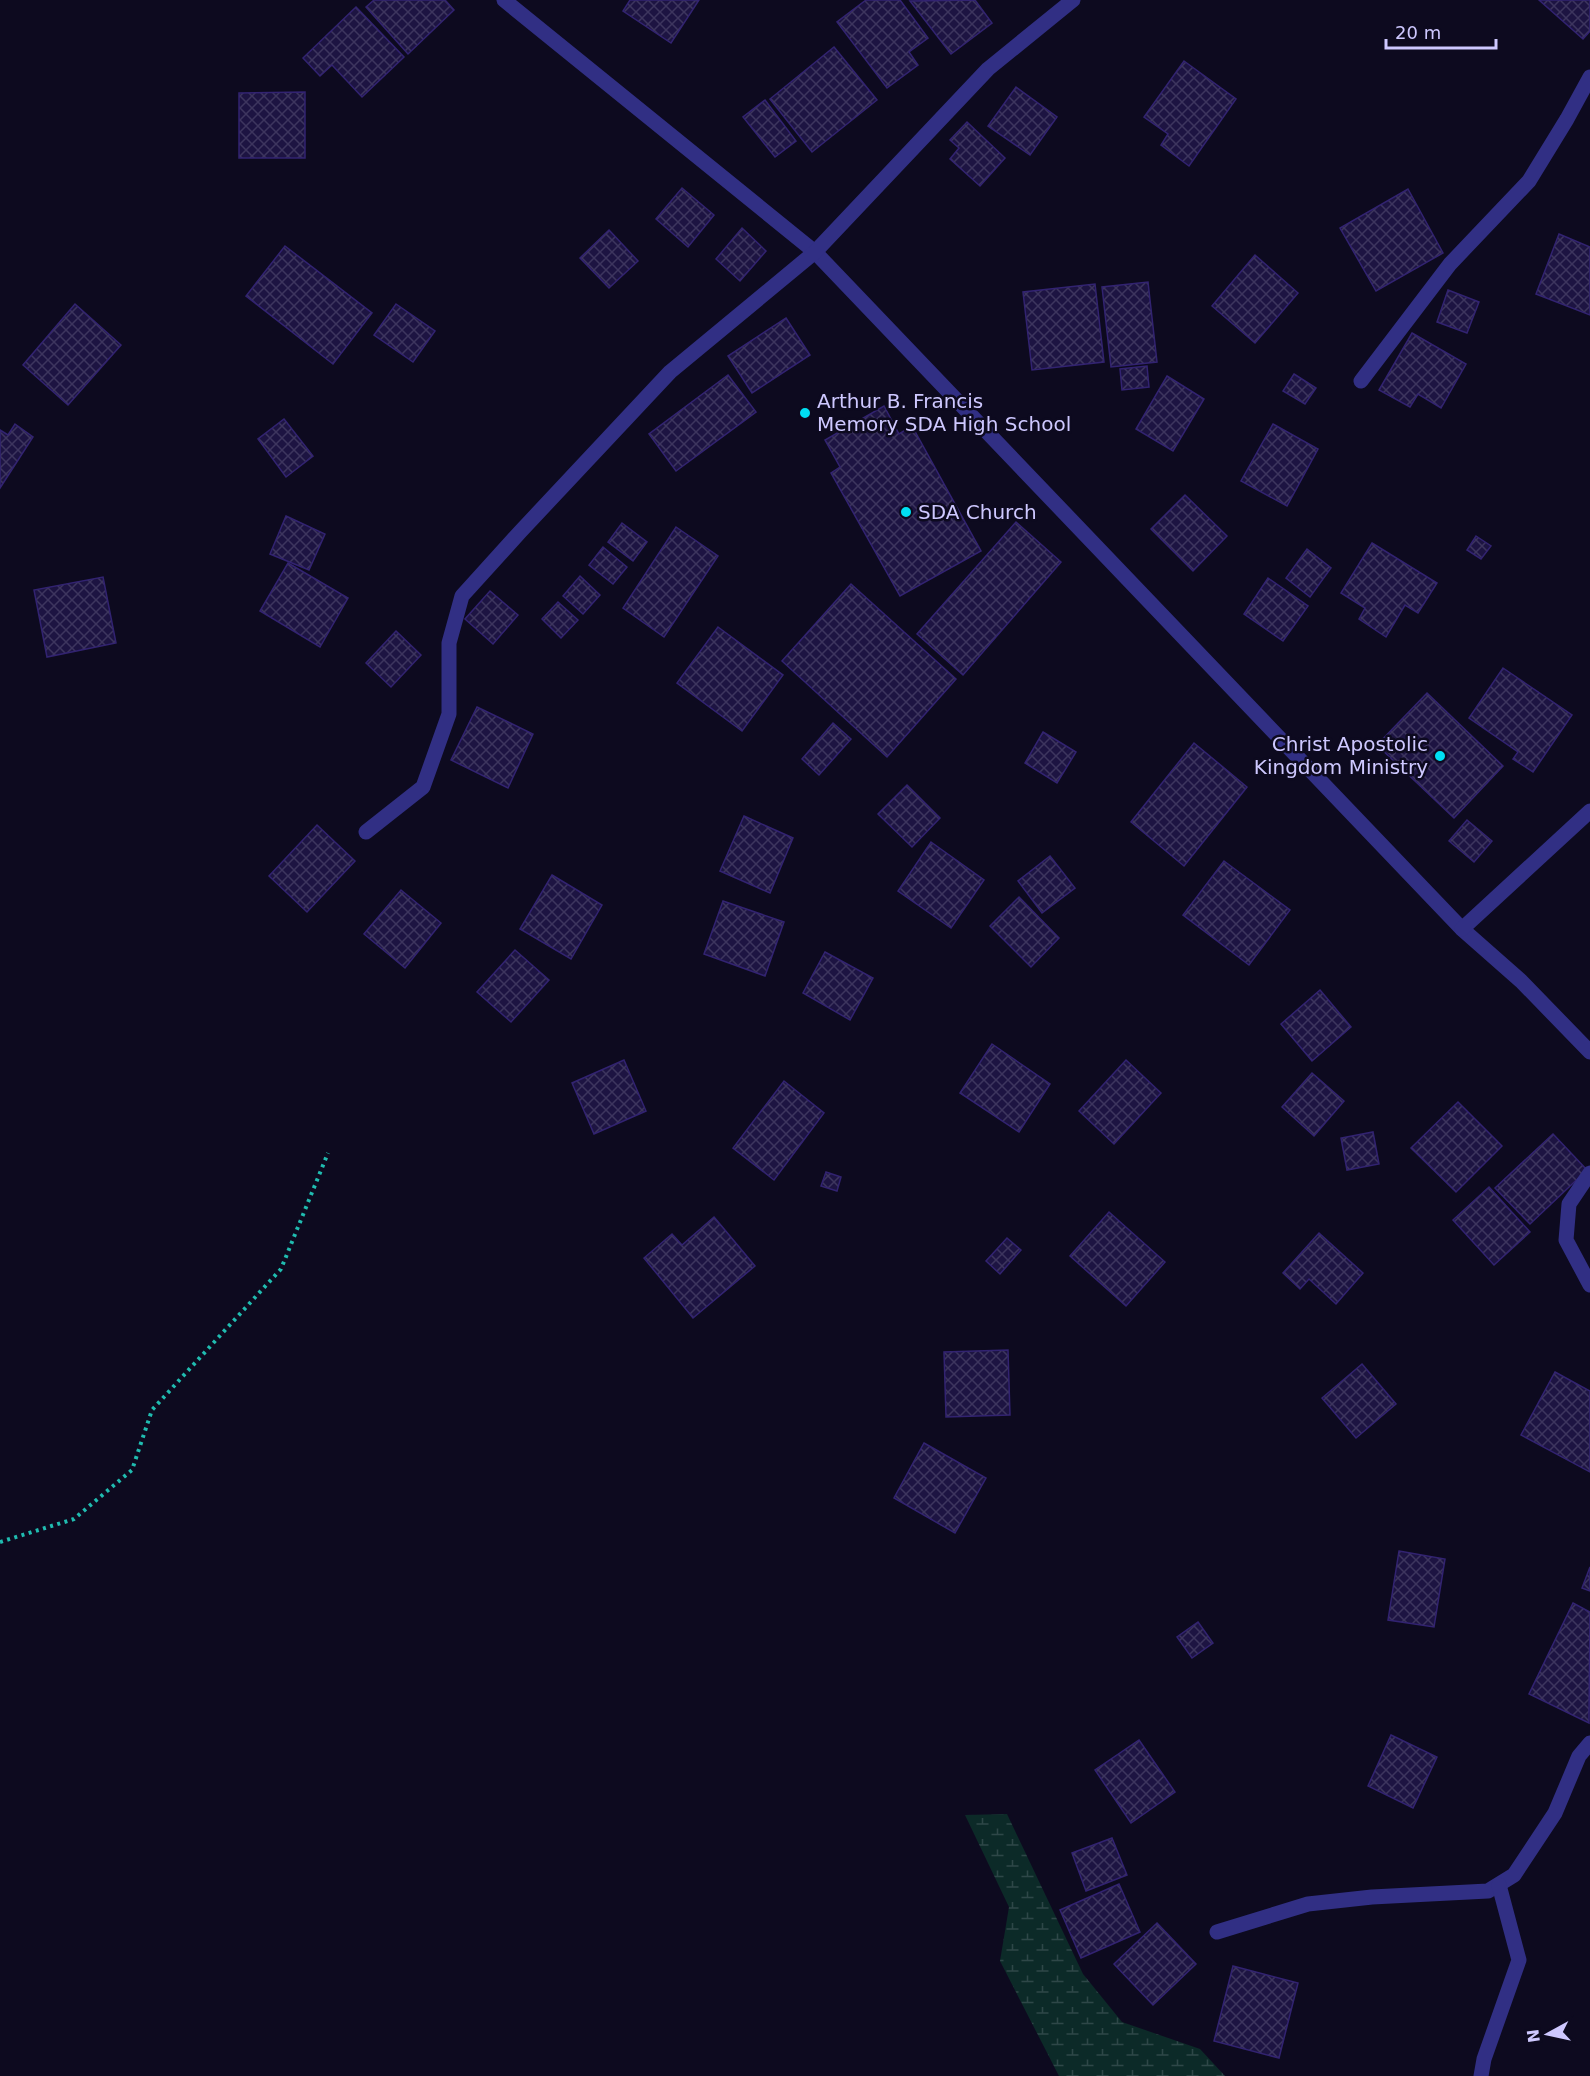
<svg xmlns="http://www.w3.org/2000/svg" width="1590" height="2076" viewBox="0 0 1590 2076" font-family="'DejaVu Sans',sans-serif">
  <defs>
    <pattern id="wetland-marsh" width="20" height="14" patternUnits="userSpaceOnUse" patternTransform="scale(1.5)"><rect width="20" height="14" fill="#0c2a28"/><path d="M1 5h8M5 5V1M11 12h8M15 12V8" fill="none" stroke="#2e4748"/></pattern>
    <pattern id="building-cross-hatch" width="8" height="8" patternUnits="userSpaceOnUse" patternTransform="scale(1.5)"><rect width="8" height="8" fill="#1d1442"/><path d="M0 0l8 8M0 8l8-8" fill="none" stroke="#3d355e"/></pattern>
  </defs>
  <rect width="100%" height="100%" fill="#0d0a1f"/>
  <path fill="url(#wetland-marsh)" d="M1007,1814L1083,1974L1122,2022L1200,2049L1225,2076H1059L1000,1961L1009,1907L965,1815Z"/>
  <g fill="url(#building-cross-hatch)" stroke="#322371" stroke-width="1.5">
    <path d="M374,0H445L454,10L408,54L366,7Z"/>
    <path d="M630,0H699L671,43L623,11Z"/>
    <path d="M866,0H900L928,38L909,52L918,65L887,88L837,22Z"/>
    <path d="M975,0L992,23L951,54L910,1Z"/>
    <path d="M1539,0H1590V31L1583,39Z"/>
    <path d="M356,7L404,57L362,97L332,65L320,76L303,58Z"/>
    <path d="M834,47L877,100L812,152L770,99Z"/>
    <path d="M1184,61L1236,99L1189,166L1161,145L1168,134L1144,117Z"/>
    <path d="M1016,87L1057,117L1030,155L988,126Z"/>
    <path d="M305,92V158H239V93Z"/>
    <path d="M765,100L796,141L775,157L743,117Z"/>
    <path d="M967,122L1005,158L980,186L950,159L959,148L950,140Z"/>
    <path d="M682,188L714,215L688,247L656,219Z"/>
    <path d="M1408,189L1443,253L1376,291L1340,228Z"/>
    <path d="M742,228L766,251L740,281L716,259Z"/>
    <path d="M609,230L638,261L609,288L580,258Z"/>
    <path d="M1559,234L1590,247V315L1536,294Z"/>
    <path d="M285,246L372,313L333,364L246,296Z"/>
    <path d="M1255,255L1298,293L1255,343L1212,306Z"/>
    <path d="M1148,282L1157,362L1111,367L1102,287Z"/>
    <path d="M1095,284L1104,362L1032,370L1023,292Z"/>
    <path d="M1448,290L1479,302L1467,333L1437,322Z"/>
    <path d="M75,304L121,345L68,405L23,365Z"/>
    <path d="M396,304L435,331L413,362L374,335Z"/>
    <path d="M786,318L810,355L752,393L728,356Z"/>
    <path d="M1412,333L1466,364L1441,408L1418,394L1410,407L1379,390Z"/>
    <path d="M1147,366L1149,387L1122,390L1120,369Z"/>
    <path d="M1294,374L1316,388L1305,404L1283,391Z"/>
    <path d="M728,375L756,412L676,471L649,434Z"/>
    <path d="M1167,376L1204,399L1173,451L1136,429Z"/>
    <path d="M884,406L899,434L912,426L981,551L900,596L831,473L840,467L825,440Z"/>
    <path d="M284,419L313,456L286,477L258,439Z"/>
    <path d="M15,424L33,437L0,488V430L8,435Z"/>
    <path d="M1273,424L1318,449L1287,506L1241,481Z"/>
    <path d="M1185,495L1227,536L1193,571L1151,529Z"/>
    <path d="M286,516L325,534L309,570L270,554Z"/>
    <path d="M1016,522L1061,562L963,675L917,634Z"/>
    <path d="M622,523L647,542L633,561L608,542Z"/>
    <path d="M676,527L718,556L664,637L623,608Z"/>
    <path d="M1476,536L1491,546L1481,559L1467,550Z"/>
    <path d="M1372,543L1437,583L1418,613L1405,605L1386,637L1359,619L1365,608L1341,593Z"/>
    <path d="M603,547L627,567L613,584L589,565Z"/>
    <path d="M1307,549L1331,568L1310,597L1286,578Z"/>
    <path d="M288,563L348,598L320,647L260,611Z"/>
    <path d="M580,576L600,595L583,614L563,596Z"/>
    <path d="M103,577L116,643L47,657L34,590Z"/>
    <path d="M1268,578L1308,606L1283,641L1244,614Z"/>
    <path d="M851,584L956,679L887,757L782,661Z"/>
    <path d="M490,591L518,615L493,644L465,619Z"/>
    <path d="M558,602L578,620L561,638L542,619Z"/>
    <path d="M718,627L783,675L742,731L677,683Z"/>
    <path d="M396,631L421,655L391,687L366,663Z"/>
    <path d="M1503,668L1572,715L1533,772L1513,759L1518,752L1469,718Z"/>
    <path d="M1427,693L1503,766L1454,818L1377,745Z"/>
    <path d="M477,707L533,734L508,788L451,760Z"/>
    <path d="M833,723L851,739L819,775L802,759Z"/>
    <path d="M1043,732L1076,752L1057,783L1025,763Z"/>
    <path d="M1194,743L1247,787L1184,866L1131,822Z"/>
    <path d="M907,785L940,818L912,847L878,814Z"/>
    <path d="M744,816L793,838L770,893L720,871Z"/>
    <path d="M1467,820L1492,841L1474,862L1449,841Z"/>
    <path d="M317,825L355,861L307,912L269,876Z"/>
    <path d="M931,842L984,880L951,928L898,891Z"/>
    <path d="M1050,856L1075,888L1042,913L1018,881Z"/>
    <path d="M1224,861L1290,910L1249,965L1183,915Z"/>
    <path d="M552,875L602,905L571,959L520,929Z"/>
    <path d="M401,890L441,923L405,968L364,934Z"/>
    <path d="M1019,897L1059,938L1031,967L990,926Z"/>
    <path d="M723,901L784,922L765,976L704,954Z"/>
    <path d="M515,950L549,980L511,1022L477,992Z"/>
    <path d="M825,952L873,978L850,1020L803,993Z"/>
    <path d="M1320,990L1351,1027L1312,1061L1281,1024Z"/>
    <path d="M992,1044L1050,1084L1019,1132L960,1093Z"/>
    <path d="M624,1060L646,1111L594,1134L572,1083Z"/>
    <path d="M1126,1060L1161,1093L1114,1144L1079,1111Z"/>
    <path d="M1312,1073L1344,1101L1314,1136L1282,1107Z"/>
    <path d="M784,1081L824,1113L774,1180L733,1148Z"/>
    <path d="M1458,1102L1502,1146L1456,1192L1411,1148Z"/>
    <path d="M1373,1132L1379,1164L1347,1170L1341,1138Z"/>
    <path d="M1553,1134L1587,1170L1530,1224L1495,1188Z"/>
    <path d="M826,1172L841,1177L837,1191L821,1186Z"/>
    <path d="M1489,1187L1530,1232L1494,1265L1453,1220Z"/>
    <path d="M1109,1212L1165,1262L1126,1306L1070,1256Z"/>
    <path d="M714,1217L755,1266L693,1318L644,1258L672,1234L682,1245Z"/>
    <path d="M1319,1233L1363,1273L1336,1304L1309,1279L1300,1289L1283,1273Z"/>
    <path d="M1007,1238L1021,1250L1000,1274L986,1261Z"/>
    <path d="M1008,1350L1010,1415L946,1417L944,1352Z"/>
    <path d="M1362,1364L1396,1404L1356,1438L1322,1398Z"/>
    <path d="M1555,1372L1590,1391V1472L1521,1435Z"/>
    <path d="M924,1443L986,1478L955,1533L894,1498Z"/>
    <path d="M1399,1551L1445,1559L1434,1627L1388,1620Z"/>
    <path d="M1590,1567V1591L1582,1588Z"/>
    <path d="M1573,1603L1590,1612L1589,1723L1529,1694Z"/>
    <path d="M1198,1622L1213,1643L1192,1658L1177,1637Z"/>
    <path d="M1391,1735L1437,1757L1413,1808L1368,1786Z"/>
    <path d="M1139,1740L1175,1792L1131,1823L1095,1770Z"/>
    <path d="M1112,1838L1127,1875L1086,1891L1072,1853Z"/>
    <path d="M1119,1884L1140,1932L1081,1958L1060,1910Z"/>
    <path d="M1157,1923L1196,1964L1153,2005L1114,1964Z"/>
    <path d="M1233,1966L1298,1983L1279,2058L1214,2041Z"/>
  </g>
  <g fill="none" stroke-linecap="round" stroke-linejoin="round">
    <path stroke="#20bcb0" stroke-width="4" stroke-dasharray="3 4.5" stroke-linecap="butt" d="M0,1542L74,1519L132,1470L152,1410L281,1269L328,1153"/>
    <g stroke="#312f84" stroke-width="15">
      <path d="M504,0L815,252L1462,929L1521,981L1590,1052"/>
      <path d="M1361,381L1450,264L1529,181L1567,119L1590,77"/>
      <path d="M366,832L423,787L449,714V643L462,596L520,532L670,372L815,252L988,69L1073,0"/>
      <path d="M1462,929L1590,811"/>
      <path d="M1590,1173L1569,1204L1566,1240L1590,1285"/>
      <path d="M1217,1932L1308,1904L1372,1897L1488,1891L1514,1875L1555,1813L1579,1756L1590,1743"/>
      <path d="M1481,2076L1484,2059L1519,1960L1499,1885"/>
    </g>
  </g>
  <g fill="#00dff3" stroke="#0d0a1f" stroke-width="2">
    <circle cx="805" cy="413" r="6"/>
    <circle cx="906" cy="512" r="6"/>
    <circle cx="1440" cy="756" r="6"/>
  </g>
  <g text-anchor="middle" stroke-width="5" stroke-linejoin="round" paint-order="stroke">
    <g font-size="20" fill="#cec8ff" stroke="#0d0a1f" text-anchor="start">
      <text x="817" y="408">Arthur B. Francis<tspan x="817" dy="23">Memory SDA High School</tspan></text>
      <text x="918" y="519">SDA Church</text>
      <text x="1428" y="751" text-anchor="end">Christ Apostolic<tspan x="1428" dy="23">Kingdom Ministry</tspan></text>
    </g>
  </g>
  <g transform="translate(1548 2034) rotate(262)" stroke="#0d0a1f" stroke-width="4.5" paint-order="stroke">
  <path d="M0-4.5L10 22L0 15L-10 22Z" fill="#cec8ff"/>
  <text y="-9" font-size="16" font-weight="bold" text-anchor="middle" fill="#cec8ff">N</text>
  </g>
  <path d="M1386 39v9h110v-9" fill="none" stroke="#cec8ff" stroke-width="3"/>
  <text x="1395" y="39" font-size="18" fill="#cec8ff" stroke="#0d0a1f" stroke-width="4.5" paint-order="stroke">20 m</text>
</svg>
